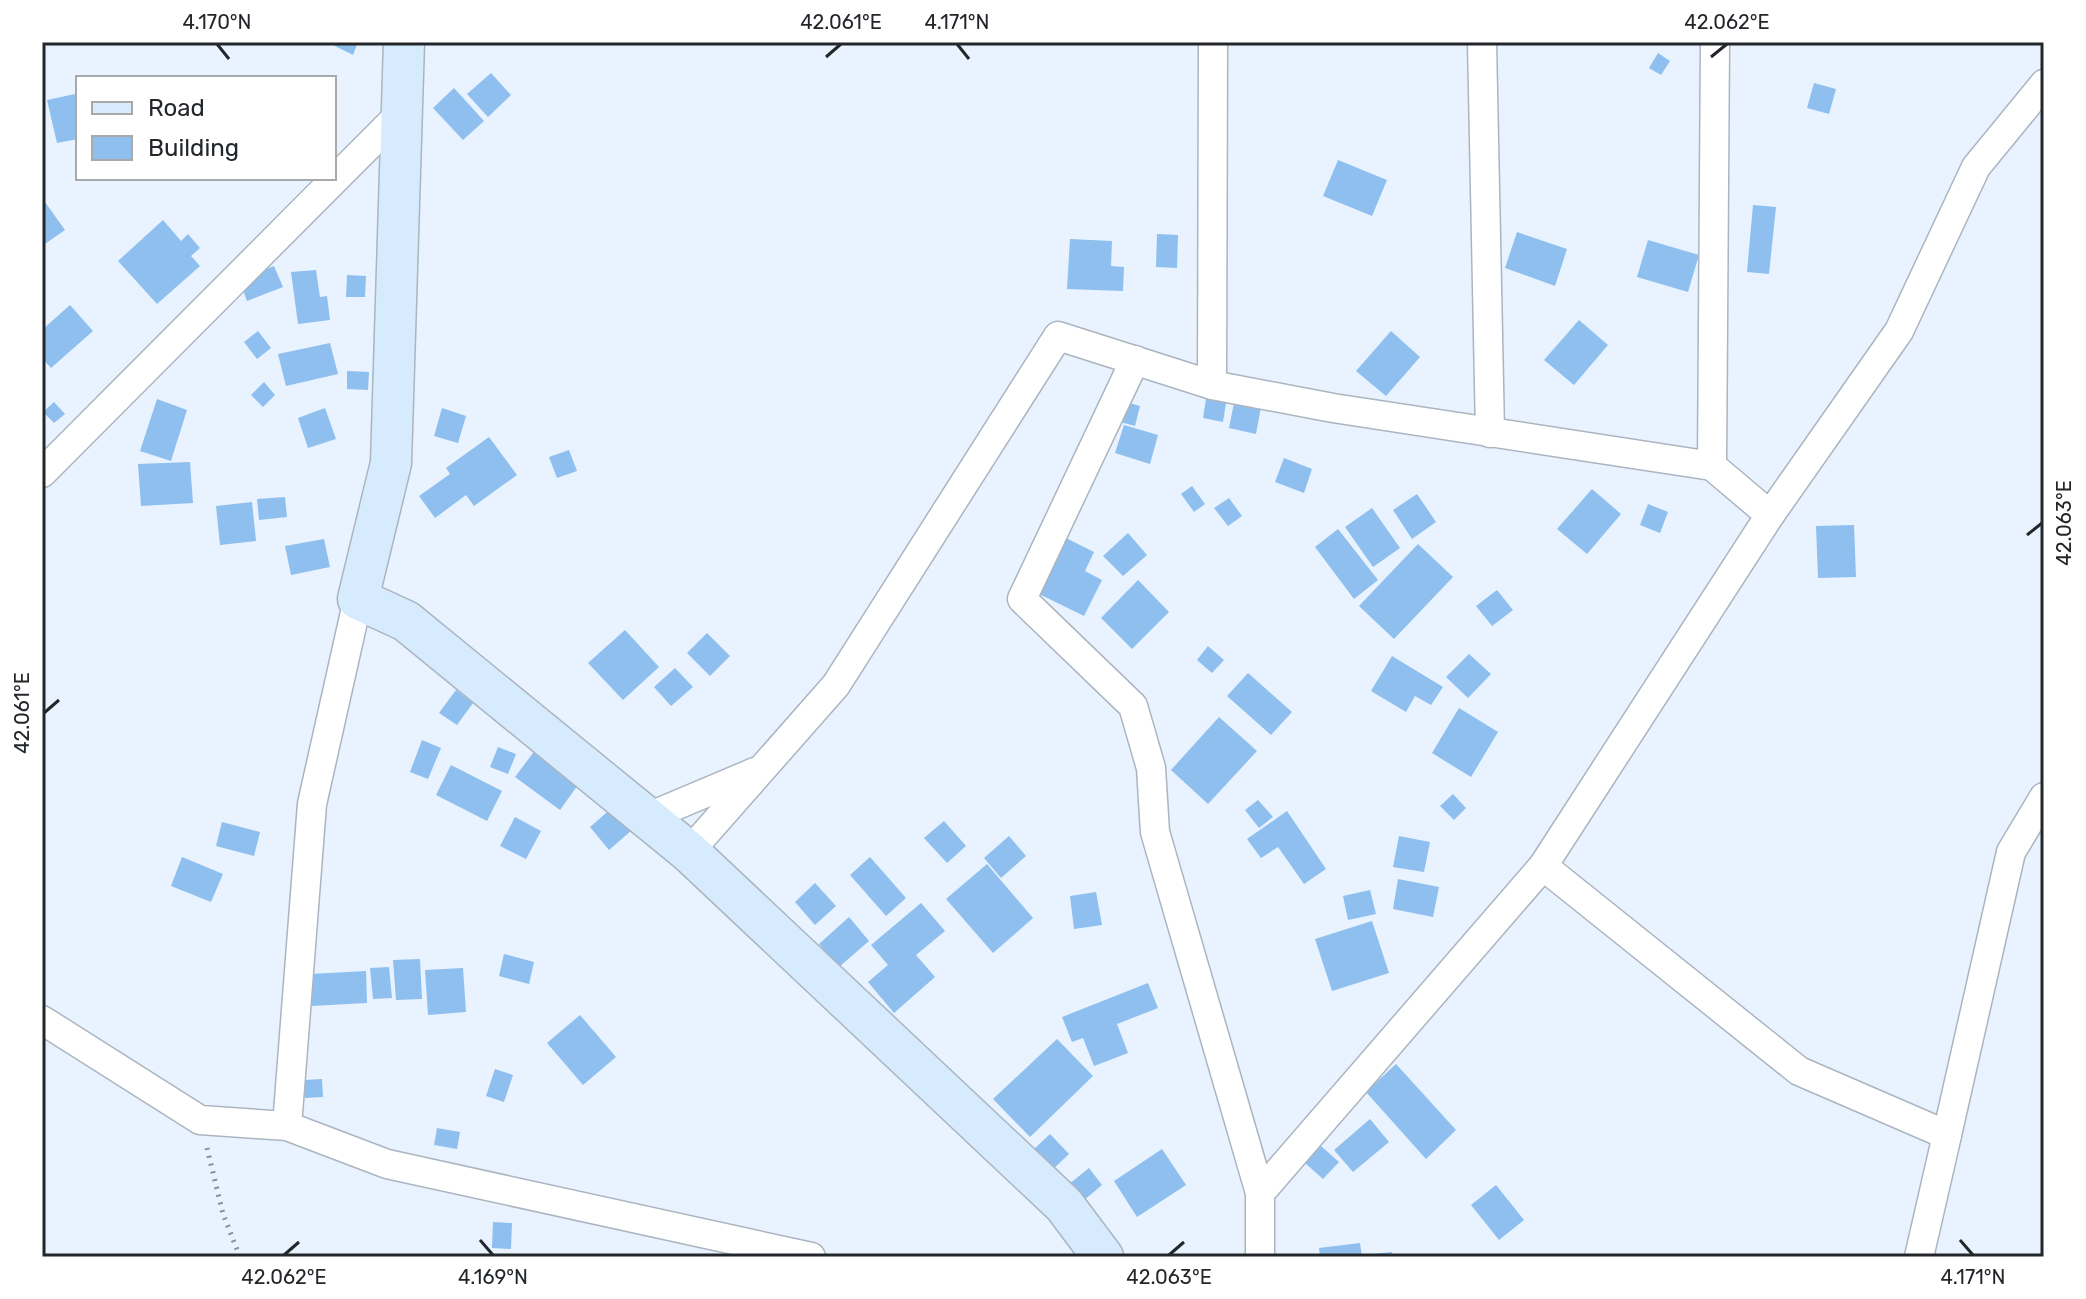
<svg xmlns="http://www.w3.org/2000/svg" width="2086" height="1299" viewBox="0 0 2086 1299" font-family="Rubik,sans-serif">
  <rect width="100%" height="100%" fill="#e8f3ff"/>
  <g fill="#8ebfef">
    <path d="M327,42H358L353,55Z"/>
    <path d="M1658,53L1670,61L1661,75L1649,68Z"/>
    <path d="M491,73L511,95L488,117L467,94Z"/>
    <path d="M1814,83L1836,89L1829,114L1807,108Z"/>
    <path d="M454,88L484,121L463,140L433,108Z"/>
    <path d="M75,94L78,139L57,143L47,100Z"/>
    <path d="M1338,160L1387,180L1372,216L1323,196Z"/>
    <path d="M45,202L65,230L42,246V204Z"/>
    <path d="M1753,205L1776,207L1769,274L1747,272Z"/>
    <path d="M163,220L181,241L188,234L200,248L191,256L200,266L157,304L118,261Z"/>
    <path d="M1517,232L1567,249L1555,286L1505,268Z"/>
    <path d="M1157,234L1178,235L1177,268L1156,267Z"/>
    <path d="M1070,239L1112,241L1111,266L1124,267L1123,291L1067,289Z"/>
    <path d="M1648,240L1699,255L1688,292L1637,277Z"/>
    <path d="M274,266L283,287L247,301L239,279Z"/>
    <path d="M316,270L320,297L327,296L330,320L298,324L291,272Z"/>
    <path d="M347,275L366,276L365,297H346Z"/>
    <path d="M70,305L93,331L51,368L42,358V330Z"/>
    <path d="M1579,320L1608,345L1574,385L1544,360Z"/>
    <path d="M258,331L271,348L257,359L244,342Z"/>
    <path d="M1391,331L1420,357L1386,396L1356,371Z"/>
    <path d="M330,343L338,374L286,386L278,354Z"/>
    <path d="M347,371L369,372L368,390L347,389Z"/>
    <path d="M264,382L275,395L263,407L251,395Z"/>
    <path d="M157,399L187,410L171,461L140,451Z"/>
    <path d="M1206,399L1226,403L1223,422L1203,418Z"/>
    <path d="M1119,400L1140,406L1135,426L1113,420Z"/>
    <path d="M54,402L65,414L54,423L43,412Z"/>
    <path d="M1234,403L1261,407L1256,434L1229,428Z"/>
    <path d="M325,408L336,439L308,448L298,418Z"/>
    <path d="M442,408L466,416L458,443L434,436Z"/>
    <path d="M1124,425L1158,435L1150,464L1115,453Z"/>
    <path d="M489,437L517,475L474,506L466,495L435,518L419,496L450,474L446,468Z"/>
    <path d="M569,450L577,471L557,478L549,457Z"/>
    <path d="M1284,458L1312,469L1304,493L1275,482Z"/>
    <path d="M190,462L193,503L141,506L138,464Z"/>
    <path d="M1192,486L1205,504L1194,512L1181,494Z"/>
    <path d="M1592,489L1621,514L1587,554L1557,529Z"/>
    <path d="M1417,494L1436,522L1412,539L1393,510Z"/>
    <path d="M285,497L287,517L259,520L257,499Z"/>
    <path d="M1229,498L1242,516L1228,526L1214,508Z"/>
    <path d="M252,502L256,541L220,545L216,506Z"/>
    <path d="M1648,504L1668,512L1660,533L1640,525Z"/>
    <path d="M1372,508L1400,548L1373,567L1345,527Z"/>
    <path d="M1854,525L1856,577L1818,578L1816,526Z"/>
    <path d="M1338,529L1378,580L1354,599L1315,547Z"/>
    <path d="M1128,533L1147,555L1123,576L1103,556Z"/>
    <path d="M1066,538L1094,552L1085,571L1102,580L1084,616L1039,594Z"/>
    <path d="M324,539L330,567L291,575L285,546Z"/>
    <path d="M1418,544L1453,577L1394,639L1359,606Z"/>
    <path d="M1138,580L1169,612L1132,649L1101,618Z"/>
    <path d="M1497,590L1513,610L1492,626L1476,606Z"/>
    <path d="M625,630L659,667L623,700L588,663Z"/>
    <path d="M707,633L730,656L710,676L687,653Z"/>
    <path d="M1208,646L1224,660L1212,673L1197,660Z"/>
    <path d="M1469,654L1491,674L1468,698L1446,677Z"/>
    <path d="M1392,656L1443,687L1431,705L1415,696L1406,712L1371,691Z"/>
    <path d="M675,668L693,687L671,706L654,687Z"/>
    <path d="M1248,673L1292,712L1271,735L1227,696Z"/>
    <path d="M456,690L473,703L457,725L439,713Z"/>
    <path d="M1459,708L1498,732L1471,777L1432,753Z"/>
    <path d="M1219,717L1257,751L1208,804L1171,770Z"/>
    <path d="M422,740L441,748L428,779L410,772Z"/>
    <path d="M498,747L516,754L508,774L490,767Z"/>
    <path d="M536,749L580,782L560,810L515,777Z"/>
    <path d="M451,765L502,791L487,821L436,795Z"/>
    <path d="M1453,794L1466,808L1454,820L1440,806Z"/>
    <path d="M1258,800L1273,817L1259,828L1245,810Z"/>
    <path d="M613,807L632,830L609,850L590,827Z"/>
    <path d="M1287,811L1326,869L1304,884L1278,847L1261,858L1247,839Z"/>
    <path d="M515,817L541,831L526,859L500,846Z"/>
    <path d="M944,821L966,846L947,863L924,838Z"/>
    <path d="M222,822L260,832L254,856L216,846Z"/>
    <path d="M1009,836L1026,856L1001,878L984,858Z"/>
    <path d="M1399,836L1430,842L1424,872L1393,867Z"/>
    <path d="M182,857L223,874L211,902L171,886Z"/>
    <path d="M870,857L906,898L886,916L850,875Z"/>
    <path d="M987,864L1033,918L993,953L946,899Z"/>
    <path d="M1398,879L1439,887L1433,917L1393,909Z"/>
    <path d="M815,883L836,906L815,925L795,902Z"/>
    <path d="M1370,890L1376,914L1348,920L1343,896Z"/>
    <path d="M1096,892L1102,925L1074,929L1070,896Z"/>
    <path d="M921,903L945,931L916,955L935,977L894,1013L868,982L888,965L871,945Z"/>
    <path d="M849,917L869,941L839,967L819,944Z"/>
    <path d="M1372,921L1389,973L1332,991L1315,939Z"/>
    <path d="M504,954L534,962L529,984L499,976Z"/>
    <path d="M420,959L422,999L396,1000L393,960Z"/>
    <path d="M389,967L392,998L373,999L370,968Z"/>
    <path d="M463,968L466,1012L428,1015L425,970Z"/>
    <path d="M366,971L367,1003L312,1006L310,974Z"/>
    <path d="M1148,983L1158,1008L1117,1024L1128,1053L1094,1066L1083,1038L1072,1042L1062,1017Z"/>
    <path d="M580,1015L616,1057L583,1085L547,1043Z"/>
    <path d="M1057,1039L1093,1076L1030,1137L993,1099Z"/>
    <path d="M1396,1064L1456,1130L1426,1159L1366,1092Z"/>
    <path d="M495,1069L513,1075L504,1102L486,1096Z"/>
    <path d="M322,1079L323,1097L305,1098L304,1080Z"/>
    <path d="M1370,1119L1389,1142L1353,1172L1334,1150Z"/>
    <path d="M437,1128L460,1132L457,1149L434,1145Z"/>
    <path d="M1050,1134L1069,1154L1051,1171L1032,1151Z"/>
    <path d="M1321,1146L1339,1162L1323,1179L1305,1163Z"/>
    <path d="M1162,1149L1186,1185L1137,1217L1114,1181Z"/>
    <path d="M1089,1168L1102,1185L1077,1206L1063,1189Z"/>
    <path d="M1496,1185L1524,1220L1499,1240L1471,1205Z"/>
    <path d="M493,1222L512,1223L511,1249L492,1248Z"/>
    <path d="M1360,1243L1362,1257H1320L1319,1248Z"/>
    <path d="M1392,1252L1393,1257H1363L1362,1255Z"/>
  </g>
  <g fill="none" stroke-linecap="round" stroke-linejoin="round">
    <g stroke="#abb5c0" stroke-width="31">
      <g id="street">
        <path d="M1482,42L1490,433"/>
        <path d="M1135,360L1022,599L1133,706L1151,768L1155,832L1260,1193"/>
        <path d="M1212,385L1213,42"/>
        <path d="M1712,466L1715,42"/>
        <path d="M42,473L402,112"/>
        <path d="M646,818L755,772"/>
        <path d="M689,852L836,685L1058,336L1212,385L1333,408L1712,466L1770,515"/>
        <path d="M1543,866L1799,1071L1947,1135L1919,1257"/>
        <path d="M42,1020L200,1120L287,1126L387,1164L811,1257"/>
        <path d="M287,1126L312,804L358,599"/>
        <path d="M1947,1135L2011,852L2044,797"/>
        <path d="M1260,1257V1193L1543,866L1770,515L1899,331L1976,167L2044,84"/>
      </g>
    </g>
    <g stroke="#abb5c0" stroke-width="43">
      <path id="secondary" d="M404,42L391,463L358,599L406,621L689,852L1064,1205L1103,1257"/>
    </g>
    <path stroke="#899199" stroke-width="5" stroke-dasharray="2 6" stroke-linecap="butt" d="M207,1148L223,1214L240,1257"/>
    <use href="#street" stroke="#fff" stroke-width="28"/>
    <use href="#secondary" stroke="#d7ebfe" stroke-width="40"/>
  </g>
  <path fill="none" stroke="#23272b" stroke-width="3" d="M217,44L229,59M957,44L969,59M826,57L841,44M1711,57L1727,44M2027,535L2042,523M44,713L59,700M480,1240L493,1255M1960,1240L1973,1255M284,1255L299,1242M1169,1255L1184,1242"/>
  <rect width="2086" height="1299" fill="none" stroke="#ffffff" stroke-width="88"/>
  <rect x="76" y="76" width="260" height="104" fill="#ffffff" stroke="#a7a9aa" stroke-width="2"/>
  <rect x="92" y="102" width="40" height="12" fill="#d7ebfe" stroke="#a7a9aa" stroke-width="2"/>
  <text x="148" y="116" font-size="24" fill="#23272b">Road</text>
  <rect x="92" y="136" width="40" height="24" fill="#8ebfef" stroke="#a7a9aa" stroke-width="2"/>
  <text x="148" y="156" font-size="24" fill="#23272b">Building</text>
  <rect x="44" y="44" width="1998" height="1211" fill="none" stroke="#23272b" stroke-width="3"/>
  <g font-size="20" text-anchor="middle" fill="#23272b">
    <text x="217" y="29">4.170°N</text>
    <text x="841" y="29">42.061°E</text>
    <text x="957" y="29">4.171°N</text>
    <text x="1727" y="29">42.062°E</text>
    <text transform="translate(2064 523) rotate(-90)" y="7">42.063°E</text>
    <text transform="translate(22 713) rotate(-90)" y="7">42.061°E</text>
    <text x="284" y="1284">42.062°E</text>
    <text x="493" y="1284">4.169°N</text>
    <text x="1169" y="1284">42.063°E</text>
    <text x="1973" y="1284">4.171°N</text>
  </g>
</svg>
